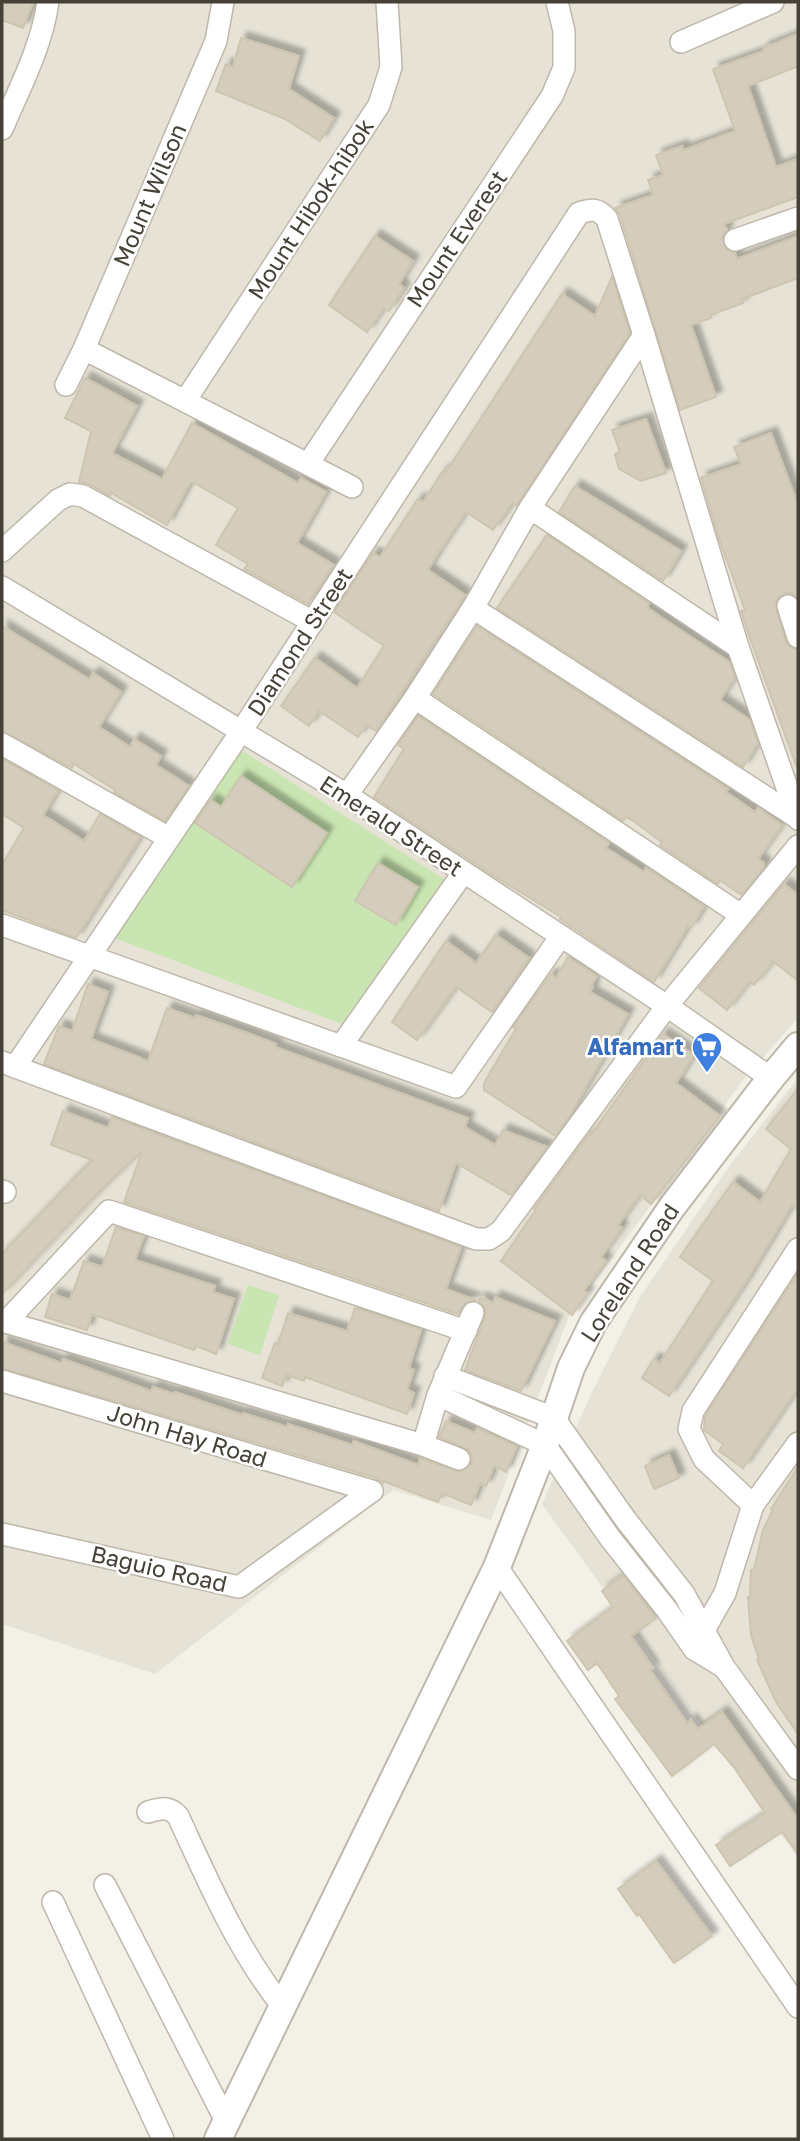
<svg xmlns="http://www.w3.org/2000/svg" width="800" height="2141" viewBox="0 0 800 2141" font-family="'Golos Text',sans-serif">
  <defs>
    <filter id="shadow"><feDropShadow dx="6" dy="-6" stdDeviation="2" flood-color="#0004"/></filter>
  </defs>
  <rect width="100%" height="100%" fill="#f3f0e7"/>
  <g fill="#e6e2d5">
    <path d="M2,2H798V1018L744,1079L569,1316L491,1520L393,1490L155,1674L2,1624Z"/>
    <path d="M798,1078V1858L542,1504L591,1394L640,1297L730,1165Z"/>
  </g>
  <g fill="#c9e5b1">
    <path d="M241,750L444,879L342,1024L112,937Z"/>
    <path d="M248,1285L279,1295L260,1355L228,1344Z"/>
  </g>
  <g fill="#d4cdbd" stroke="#cec5b0" stroke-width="2" filter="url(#shadow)">
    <path d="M2,2H33L23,28L2,20Z"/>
    <path d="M798,34V66L748,86L776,167L798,159V197L724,224L727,230L722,238L726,249L735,253L737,259L798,236V278L742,299L743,303L710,315L711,318L691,325L716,397L680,410L620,215L615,208L653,195L648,180L663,175L656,155L682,146L684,150L735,131L713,69L764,51L763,48Z"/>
    <path d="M241,38L299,56L289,89L334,118L320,141L285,119L216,91L226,64L233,67Z"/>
    <path d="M375,236L413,261L399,284L404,288L389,311L384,308L367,332L329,305Z"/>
    <path d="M612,277L630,333L516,506L512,503L493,530L466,512L438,553L428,570L465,595L376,731L367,725L358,737L319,711L309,726L281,706L315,658L357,688L384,646L334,612L373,553L380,557L418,499L423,502L443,471L446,472L562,294L595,316Z"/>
    <path d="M85,378L137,406L112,453L162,479L192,423L298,483L301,478L326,492L297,543L334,565L308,604L244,569L248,564L216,545L238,508L194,483H190L167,525L111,493L110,496L89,484L79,482L91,431L65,418Z"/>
    <path d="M646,419L666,473L641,481L619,469L615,454L620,452L612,430Z"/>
    <path d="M771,433L798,505V598L791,593H785L779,597L775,604L786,642L790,647L798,650L797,768L747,630L741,611L745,610L720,542L701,478L741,464L734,447Z"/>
    <path d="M575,486L681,551L663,581L559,512Z"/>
    <path d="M547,535L649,603L647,607L659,616L729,662L735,677L720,700L750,720L758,743L743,767L497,608Z"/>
    <path d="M2,626L89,679L93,673L121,692L99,727L130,747L134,739L161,756L156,765L189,786L165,821L114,792L115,790L74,764L72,768L2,731Z"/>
    <path d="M477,626L728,789L726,792L755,812L758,808L782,825L758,859L764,863V867L741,895L720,880L718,884L660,845L662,842L632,820L626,817L623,821L433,694Z"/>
    <path d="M418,716L609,843L606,848L644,872L646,868L704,906L691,928L688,926L654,982L560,919L561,917L494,876L374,797L404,749L398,745Z"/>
    <path d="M2,759L58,790L43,815L84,841L100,814L140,837L76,938L2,910V865L24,828L2,814Z"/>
    <path d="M241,776L327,833L292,887L195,823L211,800L221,807Z"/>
    <path d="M378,863L418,887L396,925L355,901Z"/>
    <path d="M784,884L798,895V981L773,961L754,985L749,982L727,1010L699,988Z"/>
    <path d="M496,935L529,958L492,1012L456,987L417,1040L392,1022L446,941L476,963Z"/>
    <path d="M568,957L597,976L591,986L593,987L590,992L628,1014L567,1120L555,1136L484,1090V1083L516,1029L513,1027L551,974L556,978Z"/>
    <path d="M88,984L108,992L91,1039L148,1061L167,1008L195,1018L196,1015L250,1034L276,1044L275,1047L468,1118L465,1127L495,1145L503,1130L547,1147L511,1195L456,1163L439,1211L44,1064L59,1026L72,1031Z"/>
    <path d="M663,1034L694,1055L676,1083L720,1116L651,1204L640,1195L618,1225L622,1228L601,1257L606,1261L584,1291L588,1293L572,1315L501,1261L536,1210L534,1209L589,1134L591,1135Z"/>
    <path d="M798,1089V1209L792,1205L745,1283L669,1396L642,1378L654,1359L660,1363L713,1281L680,1257L733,1182L760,1202L791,1149L766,1129Z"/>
    <path d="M63,1111L108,1128L112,1117L461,1247L446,1289L476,1300L465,1303L458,1314L124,1202L142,1151L96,1195L2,1294V1254L92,1160L51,1145Z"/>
    <path d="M116,1227L144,1236L135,1260L215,1286L213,1292L234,1299L216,1354L196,1346L194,1350L92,1314L87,1330L45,1317L52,1294L70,1300L84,1261L102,1267Z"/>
    <path d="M798,1273V1388L743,1468L719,1451L723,1444L704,1430L705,1416Z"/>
    <path d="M495,1297L555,1321L521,1391L465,1370L485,1317L486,1311L479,1301L480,1298L493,1303Z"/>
    <path d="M355,1308L421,1330L409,1368L414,1370L407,1390L414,1393L407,1414L305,1377L304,1381L287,1375L282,1386L262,1378L275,1343L278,1344L288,1313L347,1331Z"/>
    <path d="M2,1342L61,1363L63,1359L151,1391L153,1387L174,1394L175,1392L242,1415L243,1413L287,1427L288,1424L352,1445L354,1441L418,1465L420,1458L460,1472L471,1464L472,1458L469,1450L439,1437L446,1421L475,1433L477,1428L517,1446L506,1472L494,1466L486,1486L480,1484L471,1505L442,1493L438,1502L383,1481V1483L376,1478L2,1368Z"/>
    <path d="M669,1455L679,1478L654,1489L645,1466Z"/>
    <path d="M798,1467V1734L776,1702L757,1660L759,1659L751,1635L748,1597H750L751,1570H754L763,1530L773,1510L771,1509Z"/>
    <path d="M623,1575L656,1618L631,1636L653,1668L650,1670L687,1723L691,1720L698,1729L722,1712L798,1819V1854L782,1832L730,1866L716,1845L765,1813L733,1766L714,1744L672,1776L615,1699L619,1696L597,1663L588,1670L567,1641L613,1607L602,1591Z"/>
    <path d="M656,1861L712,1936L674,1963L639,1914L637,1916L618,1889Z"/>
  </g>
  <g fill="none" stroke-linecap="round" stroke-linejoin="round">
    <g stroke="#beb8aa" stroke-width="24">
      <g id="minor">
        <path d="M681,42L773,2"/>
        <path d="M2,129C19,89 42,46 48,2"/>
        <path d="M735,240L798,218"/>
        <path d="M84,349L352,487"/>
        <path d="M66,385L84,349L216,41L223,2"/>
        <path d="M185,401L379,105L391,67L387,2"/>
        <path d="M308,464L552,96L564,68V31L557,2"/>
        <path d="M530,508L738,647"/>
        <path d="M2,551L58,500L70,494L83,496L313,622"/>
        <path d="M2,587L347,795L667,1006L771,1078"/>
        <path d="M788,606L798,637"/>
        <path d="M473,608L798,818"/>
        <path d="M415,698L741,915"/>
        <path d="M2,744L169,838"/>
        <path d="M347,795L415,698L473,608L530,508L644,335"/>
        <path d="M2,925L456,1087L561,936"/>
        <path d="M341,1046L463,873"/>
        <path d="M2,1062L476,1239H489L501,1231L667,1006L798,846"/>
        <path d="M15,1067L242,730L579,213C592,209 598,208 607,219L644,335L738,647L798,819"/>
        <path d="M2,1191L5,1192"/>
        <path d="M2,1321L423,1445L459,1459"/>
        <path d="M6,1322L109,1211L466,1331"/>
        <path d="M445,1376L554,1418L626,1520L684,1594L724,1667L798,1769"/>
        <path d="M2,1381L372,1491"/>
        <path d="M438,1395L545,1445L610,1538L667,1610L694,1649L722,1666"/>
        <path d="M423,1445L438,1395L473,1313"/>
        <path d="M753,1505L704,1459L689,1429L693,1411L798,1249"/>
        <path d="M2,1534L239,1587L372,1491"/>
        <path d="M497,1567L798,2007"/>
        <path d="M699,1639L725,1593L753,1505L798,1443"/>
        <path d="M148,1812C161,1808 169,1806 178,1816C209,1883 237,1949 283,2007"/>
        <path d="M105,1885L227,2123"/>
        <path d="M53,1902L163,2139"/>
      </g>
    </g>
    <g stroke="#beb8aa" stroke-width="30">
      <path id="tertiary" d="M218,2139L497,1567L545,1445L571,1368L593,1323L672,1207L771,1078L798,1046"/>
    </g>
    <use href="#minor" stroke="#fff" stroke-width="21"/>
    <use href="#tertiary" stroke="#fff" stroke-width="26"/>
  </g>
  <defs>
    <g id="supermarket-pin" transform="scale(1.575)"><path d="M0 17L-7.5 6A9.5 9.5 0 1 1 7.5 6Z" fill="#3f7fe0" stroke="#fff"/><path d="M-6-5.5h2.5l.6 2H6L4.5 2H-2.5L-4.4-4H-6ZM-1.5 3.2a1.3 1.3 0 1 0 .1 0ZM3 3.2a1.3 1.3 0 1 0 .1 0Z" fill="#fff"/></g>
  </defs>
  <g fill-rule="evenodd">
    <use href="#supermarket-pin" x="707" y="1047"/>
  </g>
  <g text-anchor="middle" stroke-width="5" stroke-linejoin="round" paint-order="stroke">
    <g font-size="23" fill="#454136" stroke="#fff">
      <text transform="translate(150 195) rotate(-67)" y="8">Mount Wilson</text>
      <text transform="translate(311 209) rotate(-57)" y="8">Mount Hibok-hibok</text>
      <text transform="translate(457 239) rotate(-56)" y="8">Mount Everest</text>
      <text transform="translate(300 642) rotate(-57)" y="8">Diamond Street</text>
      <text transform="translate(391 826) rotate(33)" y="8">Emerald Street</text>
      <text transform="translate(630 1273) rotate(-57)" y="8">Loreland Road</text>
      <text transform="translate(187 1436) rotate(17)" y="8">John Hay Road</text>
      <text transform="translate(159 1569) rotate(13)" y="8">Baguio Road</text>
    </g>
    <g font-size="23" font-weight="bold" fill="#366cbe" stroke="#fff" text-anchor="end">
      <text x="684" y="1055">Alfamart</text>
    </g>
  </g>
  <rect width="800" height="2141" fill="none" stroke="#454136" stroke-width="7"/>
</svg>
